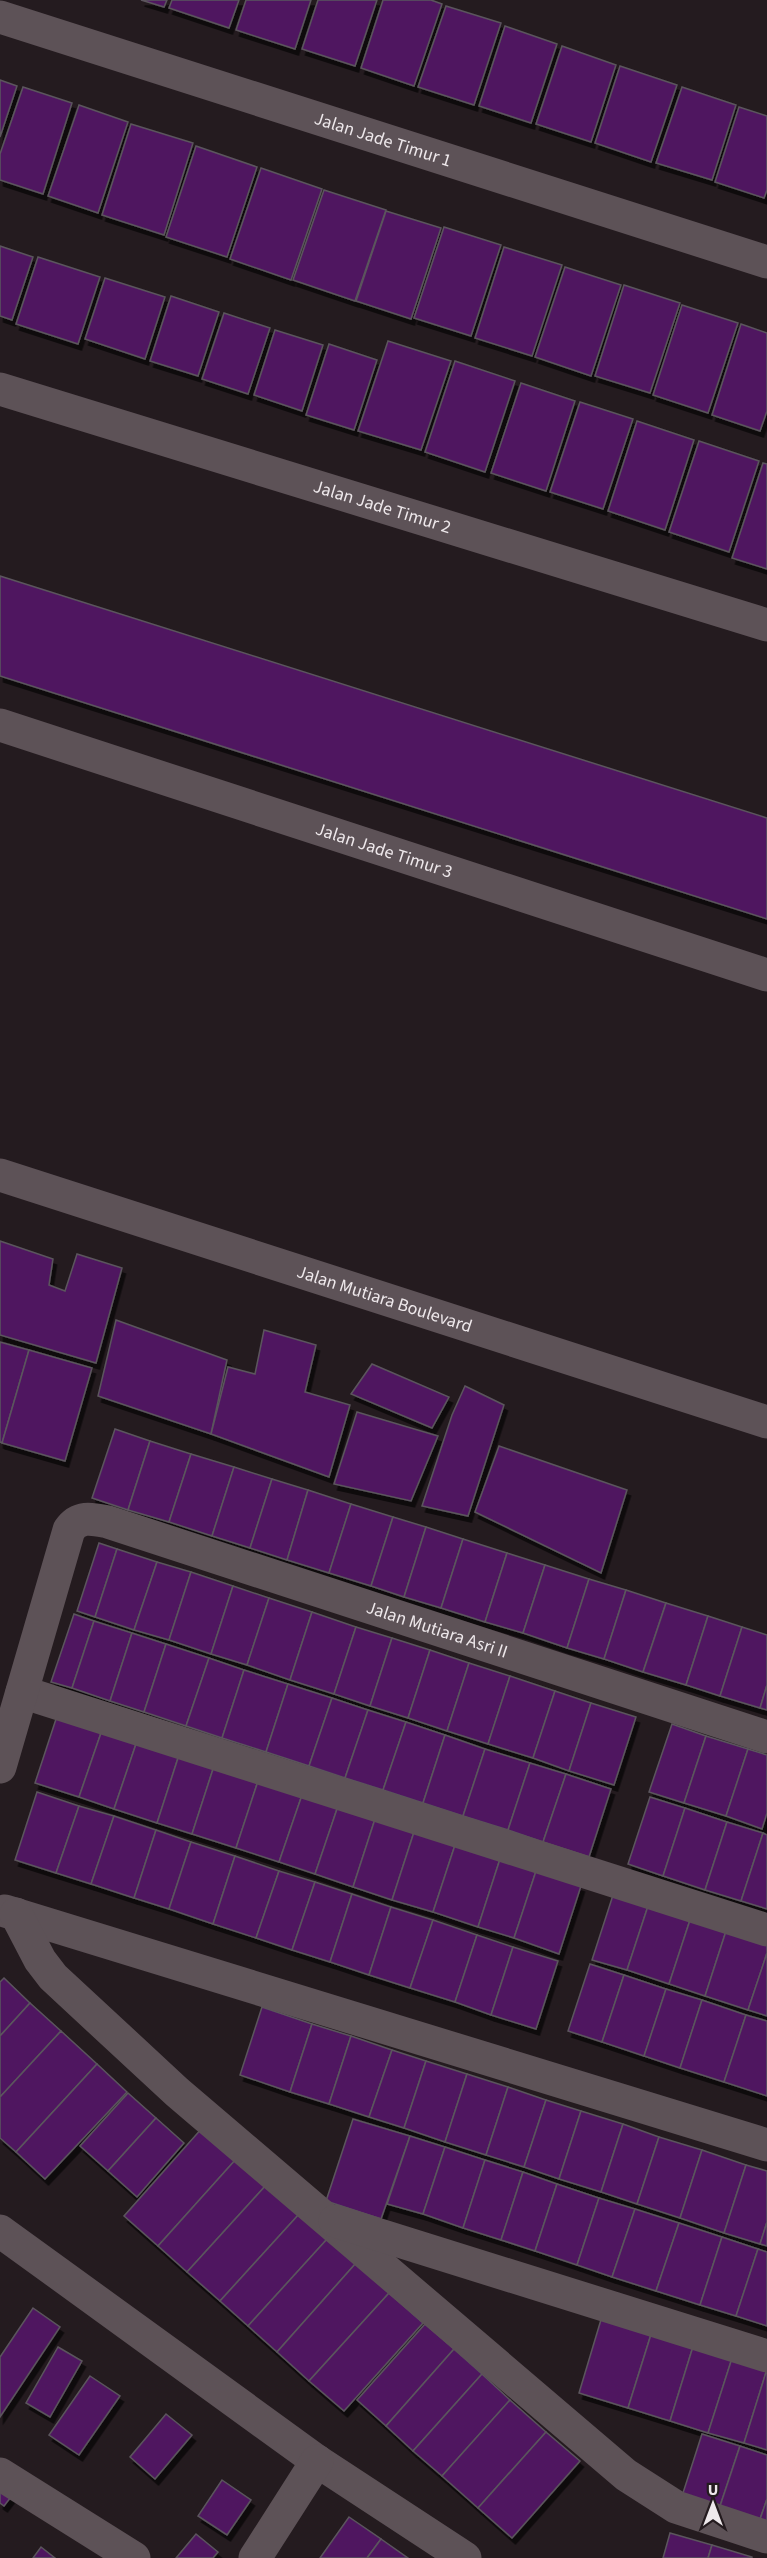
<svg xmlns="http://www.w3.org/2000/svg" width="767" height="2558" viewBox="0 0 767 2558" font-family="'Source Sans 3',sans-serif">
  <defs>
    <filter id="shadow"><feDropShadow dx="3.5" dy="6" stdDeviation="0" flood-color="#0009"/></filter>
  </defs>
  <rect width="100%" height="100%" fill="#241b1f"/>
  <g fill="#4f1961" stroke="#5b555d" stroke-width="1.5" filter="url(#shadow)">
    <path d="M141,0H167L164,7Z"/>
    <path d="M172,0H239L229,28L169,8Z"/>
    <path d="M246,0H311L295,49L236,30Z"/>
    <path d="M318,0H377L355,66L302,49Z"/>
    <path d="M383,0H431L442,4L414,86L361,68Z"/>
    <path d="M446,6L501,23L474,105L418,87Z"/>
    <path d="M505,26L557,44L531,123L479,106Z"/>
    <path d="M562,46L616,65L591,142L536,124Z"/>
    <path d="M620,66L677,85L651,162L595,143Z"/>
    <path d="M0,80L17,86L0,137Z"/>
    <path d="M23,87L72,103L43,194L0,180V154Z"/>
    <path d="M682,87L736,105L712,180L656,163Z"/>
    <path d="M79,105L128,122L98,213L48,196Z"/>
    <path d="M739,107L767,116V190L764,198L715,182Z"/>
    <path d="M131,124L193,143L164,235L102,215Z"/>
    <path d="M196,146L257,167L227,257L166,237Z"/>
    <path d="M261,168L322,189L291,280L230,259Z"/>
    <path d="M324,190L386,210L355,301L293,280Z"/>
    <path d="M386,211L441,228L411,319L356,301Z"/>
    <path d="M444,227L501,245L471,336L414,318Z"/>
    <path d="M0,246L33,257L12,320L0,316Z"/>
    <path d="M504,247L562,265L532,356L475,338Z"/>
    <path d="M38,257L100,277L78,344L16,324Z"/>
    <path d="M565,267L621,285L591,376L535,357Z"/>
    <path d="M105,278L165,297L145,359L85,339Z"/>
    <path d="M624,285L680,303L650,393L595,376Z"/>
    <path d="M171,296L219,312L198,376L150,361Z"/>
    <path d="M682,305L738,323L708,413L653,395Z"/>
    <path d="M224,313L270,328L248,394L202,379Z"/>
    <path d="M741,324L767,333V411L760,431L712,415Z"/>
    <path d="M275,330L323,345L302,411L254,395Z"/>
    <path d="M388,341L451,361L421,450L358,431Z"/>
    <path d="M329,344L377,360L354,430L306,415Z"/>
    <path d="M455,361L515,381L485,472L425,452Z"/>
    <path d="M521,383L575,401L546,491L491,473Z"/>
    <path d="M580,402L633,419L603,509L550,492Z"/>
    <path d="M637,421L694,440L665,530L608,511Z"/>
    <path d="M699,441L759,461L729,552L669,532Z"/>
    <path d="M763,463L767,464V569L732,558Z"/>
    <path d="M0,576L767,818V919L0,676Z"/>
    <path d="M0,1241L53,1259L49,1285L65,1291L77,1254L122,1268L96,1363L0,1335Z"/>
    <path d="M116,1320L227,1360L211,1434L98,1396Z"/>
    <path d="M264,1330L316,1345L305,1392L350,1405L329,1477L211,1434L228,1367L255,1374Z"/>
    <path d="M0,1342L29,1350L2,1443L0,1442Z"/>
    <path d="M29,1350L92,1368L65,1461L2,1443Z"/>
    <path d="M372,1364L449,1397L432,1428L351,1394Z"/>
    <path d="M465,1386L504,1405L468,1516L422,1506L452,1415Z"/>
    <path d="M357,1412L438,1436L411,1501L334,1484Z"/>
    <path d="M115,1429L150,1441L128,1510L92,1498Z"/>
    <path d="M150,1441L191,1454L169,1522L128,1510Z"/>
    <path d="M499,1446L627,1490L601,1573L475,1512Z"/>
    <path d="M191,1454L234,1467L212,1536L169,1522Z"/>
    <path d="M234,1467L272,1479L250,1548L212,1536Z"/>
    <path d="M272,1479L308,1490L287,1560L250,1548Z"/>
    <path d="M308,1490L351,1504L329,1573L287,1560Z"/>
    <path d="M351,1504L393,1517L371,1586L329,1573Z"/>
    <path d="M393,1517L426,1527L404,1597L371,1586Z"/>
    <path d="M426,1527L463,1539L441,1608L404,1597Z"/>
    <path d="M463,1539L507,1553L485,1622L441,1608Z"/>
    <path d="M99,1543L117,1549L95,1617L77,1611Z"/>
    <path d="M117,1549L157,1562L134,1630L95,1617Z"/>
    <path d="M507,1553L545,1565L523,1633L485,1622Z"/>
    <path d="M157,1562L191,1572L169,1640L134,1630Z"/>
    <path d="M545,1565L589,1579L567,1648L523,1633Z"/>
    <path d="M191,1572L233,1586L211,1654L169,1640Z"/>
    <path d="M589,1579L626,1590L604,1659L567,1648Z"/>
    <path d="M233,1586L269,1598L247,1665L211,1654Z"/>
    <path d="M626,1590L666,1603L643,1672L604,1659Z"/>
    <path d="M269,1598L312,1612L290,1680L247,1665Z"/>
    <path d="M666,1603L708,1616L686,1685L643,1672Z"/>
    <path d="M312,1612L356,1627L334,1694L290,1680Z"/>
    <path d="M74,1614L94,1621L72,1688L51,1682Z"/>
    <path d="M708,1616L742,1627L720,1696L686,1685Z"/>
    <path d="M94,1621L132,1633L110,1701L72,1688Z"/>
    <path d="M356,1627L392,1638L370,1706L334,1694Z"/>
    <path d="M742,1627L767,1635V1685L760,1708L720,1696Z"/>
    <path d="M132,1633L166,1644L144,1712L110,1701Z"/>
    <path d="M392,1638L430,1650L408,1718L370,1706Z"/>
    <path d="M166,1644L209,1658L186,1726L144,1712Z"/>
    <path d="M430,1650L469,1663L447,1731L408,1718Z"/>
    <path d="M209,1658L244,1670L222,1738L186,1726Z"/>
    <path d="M469,1663L510,1676L488,1744L447,1731Z"/>
    <path d="M244,1670L288,1684L266,1752L222,1738Z"/>
    <path d="M510,1676L555,1691L533,1758L488,1744Z"/>
    <path d="M288,1684L332,1698L309,1766L266,1752Z"/>
    <path d="M767,1685V1710L760,1708Z"/>
    <path d="M555,1691L591,1703L569,1771L533,1758Z"/>
    <path d="M332,1698L368,1710L345,1778L309,1766Z"/>
    <path d="M591,1703L636,1717L614,1785L569,1771Z"/>
    <path d="M368,1710L406,1722L383,1790L345,1778Z"/>
    <path d="M57,1716L102,1730L79,1797L35,1783Z"/>
    <path d="M406,1722L445,1735L423,1803L383,1790Z"/>
    <path d="M672,1724L706,1736L684,1803L649,1792Z"/>
    <path d="M102,1730L137,1741L114,1809L79,1797Z"/>
    <path d="M445,1735L485,1749L463,1816L423,1803Z"/>
    <path d="M706,1736L748,1749L726,1816L684,1803Z"/>
    <path d="M137,1741L179,1755L157,1823L114,1809Z"/>
    <path d="M485,1749L530,1763L508,1830L463,1816Z"/>
    <path d="M748,1749L767,1755V1813L762,1829L726,1816Z"/>
    <path d="M179,1755L214,1766L192,1834L157,1823Z"/>
    <path d="M530,1763L566,1774L543,1842L508,1830Z"/>
    <path d="M214,1766L258,1781L236,1848L192,1834Z"/>
    <path d="M566,1774L611,1789L589,1857L543,1842Z"/>
    <path d="M258,1781L302,1795L279,1862L236,1848Z"/>
    <path d="M37,1792L79,1806L56,1873L15,1860Z"/>
    <path d="M302,1795L338,1806L315,1874L279,1862Z"/>
    <path d="M650,1797L685,1808L663,1876L628,1864Z"/>
    <path d="M79,1806L114,1816L91,1884L56,1873Z"/>
    <path d="M338,1806L375,1819L353,1887L315,1874Z"/>
    <path d="M685,1808L727,1822L705,1890L663,1876Z"/>
    <path d="M114,1816L156,1830L134,1898L91,1884Z"/>
    <path d="M375,1819L414,1832L392,1900L353,1887Z"/>
    <path d="M727,1822L763,1833L741,1901L705,1890Z"/>
    <path d="M156,1830L191,1842L169,1909L134,1898Z"/>
    <path d="M414,1832L455,1845L433,1912L392,1900Z"/>
    <path d="M763,1833L767,1835V1909L741,1901Z"/>
    <path d="M191,1842L235,1856L213,1924L169,1909Z"/>
    <path d="M455,1845L500,1859L478,1927L433,1912Z"/>
    <path d="M235,1856L279,1871L256,1938L213,1924Z"/>
    <path d="M500,1859L536,1871L514,1938L478,1927Z"/>
    <path d="M279,1871L315,1882L292,1950L256,1938Z"/>
    <path d="M536,1871L581,1886L559,1954L514,1938Z"/>
    <path d="M315,1882L352,1894L330,1962L292,1950Z"/>
    <path d="M614,1892L649,1903L627,1970L592,1960Z"/>
    <path d="M352,1894L391,1907L369,1975L330,1962Z"/>
    <path d="M649,1903L691,1917L669,1984L627,1970Z"/>
    <path d="M391,1907L433,1920L410,1988L369,1975Z"/>
    <path d="M691,1917L727,1928L705,1996L669,1984Z"/>
    <path d="M433,1920L477,1935L455,2002L410,1988Z"/>
    <path d="M727,1928L767,1942V1953L748,2010L705,1996Z"/>
    <path d="M477,1935L513,1947L491,2015L455,2002Z"/>
    <path d="M513,1947L558,1961L536,2029L491,2015Z"/>
    <path d="M767,1953V2016L748,2010Z"/>
    <path d="M590,1964L624,1975L602,2042L568,2031Z"/>
    <path d="M624,1975L666,1989L644,2056L602,2042Z"/>
    <path d="M4,1978L30,2003L0,2036V1982Z"/>
    <path d="M666,1989L702,2000L680,2068L644,2056Z"/>
    <path d="M702,2000L746,2015L724,2082L680,2068Z"/>
    <path d="M30,2003L61,2031L0,2097V2036Z"/>
    <path d="M262,2007L312,2024L290,2092L240,2075Z"/>
    <path d="M746,2015L767,2021V2096L724,2082Z"/>
    <path d="M312,2024L351,2036L329,2104L290,2092Z"/>
    <path d="M61,2031L97,2064L16,2152L0,2138V2097Z"/>
    <path d="M351,2036L392,2050L369,2117L329,2104Z"/>
    <path d="M392,2050L426,2061L404,2128L369,2117Z"/>
    <path d="M426,2061L467,2074L445,2142L404,2128Z"/>
    <path d="M97,2064L127,2092L45,2179L16,2152Z"/>
    <path d="M467,2074L508,2087L486,2155L445,2142Z"/>
    <path d="M508,2087L546,2100L524,2167L486,2155Z"/>
    <path d="M128,2093L156,2118L108,2171L80,2146Z"/>
    <path d="M546,2100L581,2111L559,2179L524,2167Z"/>
    <path d="M581,2111L623,2124L601,2192L559,2179Z"/>
    <path d="M156,2118L184,2143L137,2197L108,2171Z"/>
    <path d="M353,2119L410,2136L381,2219L326,2201Z"/>
    <path d="M623,2124L659,2137L637,2204L601,2192Z"/>
    <path d="M203,2127L237,2158L158,2246L124,2216Z"/>
    <path d="M410,2136L445,2147L423,2214L387,2204Z"/>
    <path d="M659,2137L702,2150L680,2218L637,2204Z"/>
    <path d="M445,2147L485,2160L463,2228L423,2214Z"/>
    <path d="M702,2150L746,2165L724,2233L680,2218Z"/>
    <path d="M237,2158L267,2184L187,2272L158,2246Z"/>
    <path d="M485,2160L523,2172L501,2240L463,2228Z"/>
    <path d="M746,2165L767,2171V2222L760,2244L724,2233Z"/>
    <path d="M523,2172L557,2184L535,2251L501,2240Z"/>
    <path d="M267,2184L300,2213L220,2301L187,2272Z"/>
    <path d="M557,2184L599,2198L577,2265L535,2251Z"/>
    <path d="M599,2198L635,2209L612,2277L577,2265Z"/>
    <path d="M635,2209L679,2223L656,2291L612,2277Z"/>
    <path d="M300,2213L328,2238L248,2326L220,2301Z"/>
    <path d="M767,2222V2246L760,2244Z"/>
    <path d="M679,2223L722,2237L700,2305L656,2291Z"/>
    <path d="M722,2237L758,2249L736,2316L700,2305Z"/>
    <path d="M328,2238L356,2263L277,2352L248,2326Z"/>
    <path d="M758,2249L767,2252V2326L736,2316Z"/>
    <path d="M356,2263L389,2293L309,2381L277,2352Z"/>
    <path d="M389,2293L423,2323L344,2411L309,2381Z"/>
    <path d="M33,2308L60,2327L0,2417V2357Z"/>
    <path d="M603,2313L653,2328L628,2408L579,2393Z"/>
    <path d="M425,2324L454,2349L386,2426L357,2400Z"/>
    <path d="M653,2328L695,2340L670,2421L628,2408Z"/>
    <path d="M695,2340L734,2352L708,2433L670,2421Z"/>
    <path d="M58,2347L82,2361L50,2417L26,2403Z"/>
    <path d="M454,2349L482,2374L413,2451L386,2426Z"/>
    <path d="M734,2352L767,2369L744,2443L708,2433Z"/>
    <path d="M767,2369V2450L744,2443Z"/>
    <path d="M482,2374L510,2400L442,2476L413,2451Z"/>
    <path d="M90,2376L120,2396L79,2455L49,2435Z"/>
    <path d="M510,2400L546,2432L478,2508L442,2476Z"/>
    <path d="M166,2414L192,2435L155,2479L130,2457Z"/>
    <path d="M546,2432L580,2461L512,2538L478,2508Z"/>
    <path d="M702,2434L740,2446L719,2509L682,2496Z"/>
    <path d="M740,2446L767,2455V2499L759,2522L719,2509Z"/>
    <path d="M222,2480L251,2500L227,2535L198,2516Z"/>
    <path d="M0,2482L14,2493L4,2506L0,2503Z"/>
    <path d="M767,2499V2525L759,2522Z"/>
    <path d="M349,2517L381,2539L367,2558H320Z"/>
    <path d="M670,2533L712,2545L708,2558H663Z"/>
    <path d="M196,2534L218,2552L213,2558H176Z"/>
    <path d="M381,2539L408,2558H367Z"/>
    <path d="M712,2545L752,2557V2558H708Z"/>
    <path d="M41,2547L55,2558H33Z"/>
  </g>
  <g fill="none" stroke-linecap="round" stroke-linejoin="round">
    <g stroke="#5d5257" stroke-width="33">
      <path id="s1" d="M0,17L767,262"/>
      <path id="s2" d="M0,389L767,625"/>
      <path id="s3" d="M0,725L767,975"/>
      <path id="s4" d="M0,1175L767,1422"/>
      <path d="M22,1692L767,1930"/>
      <path id="s5" d="M0,1767L69,1530C79,1515 93,1519 108,1522L767,1737"/>
      <path d="M5,1911L767,2145"/>
      <path d="M16,1914L40,1960L53,1977L177,2092L626,2475L676,2507L767,2537"/>
      <path d="M335,2221L767,2356"/>
      <path d="M0,2231L317,2461L465,2558"/>
      <path d="M0,2474L134,2558"/>
      <path d="M255,2558L317,2461"/>
    </g>
  </g>
  <g text-anchor="middle" stroke-width="6" stroke-linejoin="round" paint-order="stroke">
    <g font-size="18" fill="#eee8eb" stroke="#241b1f">
      <text dy="6" stroke="none"><textPath href="#s1" startOffset="402">Jalan Jade Timur 1</textPath></text>
      <text dy="6" stroke="none"><textPath href="#s2" startOffset="400">Jalan Jade Timur 2</textPath></text>
      <text dy="6" stroke="none"><textPath href="#s3" startOffset="404">Jalan Jade Timur 3</textPath></text>
      <text dy="6" stroke="none"><textPath href="#s4" startOffset="404">Jalan Mutiara Boulevard</textPath></text>
      <text dy="6" stroke="none"><textPath href="#s5" startOffset="636">Jalan Mutiara Asri II</textPath></text>
    </g>
  </g>
  <g transform="translate(713 2504)" stroke="#241b1f" stroke-width="4.5" paint-order="stroke">
  <path d="M0-4.5L10 22L0 15L-10 22Z" fill="#eee8eb"/>
  <text y="-9" font-size="16" font-weight="bold" text-anchor="middle" fill="#eee8eb">U</text>
  </g>
</svg>
